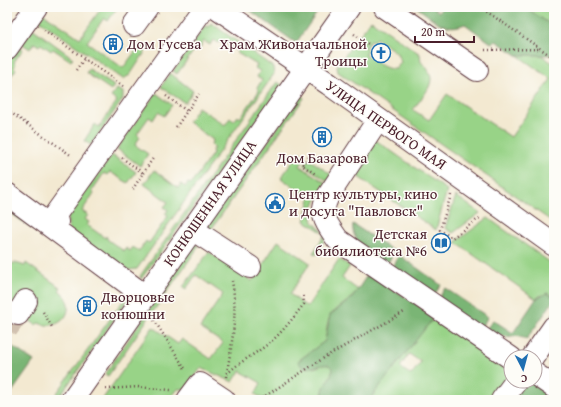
<svg xmlns="http://www.w3.org/2000/svg" width="561" height="407" viewBox="0 0 561 407" font-family="'Gentium Book Plus',serif">
  <rect width="100%" height="100%" fill="#fdfcf7"/>
  <filter id="ink" filterUnits="userSpaceOnUse"><feTurbulence type="fractalNoise" baseFrequency=".025" numOctaves="2"/><feDisplacementMap in="SourceGraphic" scale="8" xChannelSelector="R" yChannelSelector="G"/><feConvolveMatrix kernelMatrix="1 2 1 2 8 2 1 2 1" color-interpolation-filters="sRGB"/></filter>
  <filter id="wash" filterUnits="userSpaceOnUse"><feTurbulence type="fractalNoise" baseFrequency=".012" numOctaves="4" result="noise"/><feDisplacementMap in="SourceGraphic" scale="16" xChannelSelector="R" yChannelSelector="G"/><feGaussianBlur stdDeviation="0.9" result="paint"/><feColorMatrix in="noise" values="0 0 0 0 0 0 0 0 0 0 0 0 0 0 0 0 0 1.4 0 .05"/><feComposite in="paint" operator="in"/></filter>
  <g filter="url(#wash)">
    <rect width="100%" height="100%" fill="#f3e9d1"/>
    <g fill="#98d387" stroke="#717959" fill-rule="evenodd">
      <path d="M102,7L117,8L108,21L104,18L87,42L123,68L140,45L147,49L130,75L123,79L36,18L41,12L80,38Z"/>
      <path d="M525,7H542L554,15V27Z"/>
      <path d="M371,20L420,54L421,62C442,80 425,92 413,110L429,120L447,94L511,137L551,79L517,55H541L554,64V223L338,72L337,67L339,63ZM376,38L396,52L401,62L396,69C384,70 375,61 365,54L368,50L365,48L371,40L374,41Z"/>
      <path d="M211,23L273,67L274,74L137,269L128,270L69,230L67,217L112,155L136,172L128,183L110,172L107,175L104,173L92,191L94,193L82,211L88,215L85,219L89,222L87,225L105,238L106,236L108,240L124,251L126,248L130,251L133,247L139,251L146,241L149,243L168,216L165,214L168,210L164,207L168,202L144,184L154,170L178,188L181,184L185,187L188,183L191,184L213,153L212,151L214,147L211,144L213,140L188,122L198,107L225,125L230,118L234,121L238,116L240,118L259,91L257,88L262,80L257,77L260,71L255,68L257,65L237,53L238,51L221,40L218,43L213,40L210,45L204,41L200,48L193,43L205,26L208,27Z"/>
      <path d="M32,28L73,58L71,61L53,49L51,51L41,44L39,46L34,43L30,49L21,43Z"/>
      <path d="M19,46L23,49L14,62L16,64L14,67L16,69L7,82V63Z"/>
      <path d="M191,46L195,49L177,74L173,71Z"/>
      <path d="M89,69L114,86L111,90L86,73Z"/>
      <path d="M170,73L193,91L185,103L161,87Z"/>
      <path d="M277,82L282,85L141,279L140,276Z"/>
      <path d="M117,89L123,92V99L91,145L84,141L95,124L99,127L117,101L111,97Z"/>
      <path d="M156,93L172,105L164,116L158,112L153,120L149,117L137,134L140,137L135,145L148,154L140,166L117,149Z"/>
      <path d="M301,95L304,98L210,231L206,228Z"/>
      <path d="M374,139L447,190L436,230L351,172Z"/>
      <path d="M299,152L306,157L300,166L328,184C320,195 309,207 313,222L327,235L316,255L313,253L325,234L305,221L310,198L281,178Z"/>
      <path d="M309,159L332,175L329,182L304,165Z"/>
      <path d="M456,196L480,213L453,233L445,228Z"/>
      <path d="M11,209L61,247L60,248L9,212Z"/>
      <path d="M488,218L554,265V297L552,295H541L536,299L455,242Z"/>
      <path d="M278,241L310,263L290,294L307,307L339,259L350,266L342,278L358,290C350,302 333,309 329,319C326,325 327,334 325,341L298,361L314,368C322,365 329,361 333,370C329,383 321,384 323,400H281L276,398L263,399L255,394L261,383L240,371L233,382L201,368L186,389H178L169,400H102L153,327L178,344L182,339L211,359L223,343L200,328L223,294L196,275L186,289L183,287L209,252L252,281Z"/>
      <path d="M195,243L199,246L108,376L105,374Z"/>
      <path d="M16,263L25,266L26,263L61,288L59,290C80,307 62,333 38,323L36,325L7,305V264Z"/>
      <path d="M125,298L127,301L57,400H52Z"/>
      <path d="M435,315L511,367V372L491,400H369ZM409,354L421,362L411,375L400,367Z"/>
    </g>
    <g fill="#7ab574" stroke="#626a50">
      <path d="M245,7H321L296,43Z"/>
      <path d="M416,7H432L439,12L442,7H525L554,27V55H517L496,41L491,43L465,24C444,33 433,18 416,7Z"/>
      <path d="M353,224L395,252L385,267C374,256 349,241 353,224Z"/>
      <path d="M399,255L441,285L432,298L390,270Z"/>
      <path d="M370,274L435,316L369,400H323C321,384 329,383 333,370C328,358 315,371 302,367L298,361L325,341L330,315L352,298L366,277Z"/>
      <path d="M445,288L488,317L479,330L437,301Z"/>
      <path d="M547,293L554,297V300L527,339L516,336L499,337L484,332L493,320L513,333L536,299Z"/>
      <path d="M7,343L34,361L7,399Z"/>
      <path d="M525,381H531L554,396V400H512Z"/>
    </g>
  </g>
  <g filter="url(#ink)">
    <g fill="none" stroke-linecap="round" stroke-linejoin="round">
      <path stroke="#d1c1b0" stroke-width="22" stroke-dasharray="22 11" stroke-linecap="butt" d="M7,329L18,314"/>
      <g stroke="#633d44" stroke-width="24">
        <g id="minor">
          <path d="M216,7L329,84L554,245"/>
          <path d="M385,7L477,70"/>
          <path d="M134,25L147,7"/>
          <path d="M7,48L36,7"/>
          <path d="M378,120L328,196C318,215 327,224 338,240L511,358"/>
          <path d="M7,194L145,296"/>
          <path d="M53,227L57,222L55,215L204,7"/>
          <path d="M192,229L250,267"/>
          <path d="M18,314L26,301"/>
          <path d="M533,357L554,327"/>
          <path d="M535,374L554,387"/>
          <path d="M72,400L349,7"/>
          <path d="M188,400L200,384L224,400"/>
          <path d="M502,400L516,381"/>
        </g>
      </g>
      <g stroke="#633d44" stroke-width="2.5" stroke-dasharray="1 3" stroke-linecap="butt">
        <path d="M480,7L554,58"/>
        <path d="M44,30L123,86"/>
        <path d="M354,34L368,44"/>
        <path d="M485,50L541,49"/>
        <path d="M76,70L84,59"/>
        <path d="M166,96L187,111"/>
        <path d="M7,110L72,156"/>
        <path d="M176,127L199,94"/>
        <path d="M308,157L302,165L317,175"/>
        <path d="M122,158L143,173L133,189"/>
        <path d="M143,173L154,157"/>
        <path d="M451,195L440,230L452,238L481,217"/>
        <path d="M43,312L52,327"/>
        <path d="M154,320L186,370"/>
        <path d="M227,374C239,362 254,355 268,344C282,333 293,318 304,304L303,294"/>
        <path d="M226,377C232,344 238,313 232,281"/>
        <path d="M106,389L137,387L171,390"/>
        <path d="M259,400L327,356L406,311"/>
      </g>
      <use href="#minor" stroke="#fff" stroke-width="22"/>
    </g>
  </g>
  <defs>
    <g id="building-ring" transform="scale(1)"><circle r="9.5" fill="#fdfcf7" stroke="#1f6fb2" stroke-width="1.5"/><path d="M-4-6H4V6H1V3H-1V6H-4ZM-2.5-4.3h1.7v1.8h-1.7ZM.8-4.3h1.7v1.8H.8ZM-2.5-1h1.7V.8h-1.7ZM.8-1h1.7V.8H.8Z" fill="#1f6fb2"/></g>
    <g id="church-ring" transform="scale(1)"><circle r="9.5" fill="#fdfcf7" stroke="#1f6fb2" stroke-width="1.5"/><path d="M-1.2-6h2.4v3.5h3.3v2.4h-3.3V6h-2.4V-.1h-3.3v-2.4h3.3Z" fill="#1f6fb2"/></g>
    <g id="civic-ring" transform="scale(1)"><circle r="9.5" fill="#fdfcf7" stroke="#1f6fb2" stroke-width="1.5"/><path d="M-.6-6.5H3V-4.5H.6V-3L4-1V1h2V6H-6V1h2V-1L-.6-3ZM-1.2 2.5V6h2.4V2.5Z" fill="#1f6fb2"/></g>
    <g id="library-ring" transform="scale(1)"><circle r="9.5" fill="#fdfcf7" stroke="#1f6fb2" stroke-width="1.5"/><path d="M-6-4Q-3-5.5-.7-3.5V5Q-3 3-6 4ZM6-4Q3-5.5 .7-3.5V5Q3 3 6 4Z" fill="#1f6fb2"/></g>
  </defs>
  <g fill-rule="evenodd">
    <use href="#building-ring" x="113" y="44"/>
    <use href="#church-ring" x="381" y="53"/>
    <use href="#building-ring" x="322" y="137"/>
    <use href="#civic-ring" x="275" y="203"/>
    <use href="#library-ring" x="441" y="243"/>
    <use href="#building-ring" x="87" y="306"/>
  </g>
  <g text-anchor="middle" stroke-width="3" stroke-linejoin="round" paint-order="stroke">
    <g font-size="15" fill="#4a1f2b" stroke="#fdfcf7" text-anchor="start">
      <text x="127" y="49">Дом Гусева</text>
      <text x="367" y="49" text-anchor="end">Храм Живоначальной<tspan x="367" dy="17">Троицы</tspan></text>
      <text x="322" y="163" text-anchor="middle">Дом Базарова</text>
      <text x="289" y="199">Центр культуры, кино<tspan x="289" dy="17">и досуга "Павловск"</tspan></text>
      <text x="427" y="239" text-anchor="end">Детская<tspan x="427" dy="17">бибилиотека №6</tspan></text>
      <text x="101" y="302">Дворцовые<tspan x="101" dy="17">конюшни</tspan></text>
    </g>
    <g font-size="15" fill="#4a1f2b" stroke="#fdfcf7">
      <text transform="translate(386 125) rotate(35)" y="5">УЛИЦА ПЕРВОГО МАЯ</text>
      <text transform="translate(210 203) rotate(-55)" y="5">КОНЮШЕННАЯ УЛИЦА</text>
    </g>
  </g>
  <rect width="561" height="407" fill="none" stroke="#fdfcf7" stroke-width="24"/>
  <g transform="translate(523 369) rotate(174)"><circle r="19" fill="#fdfcf7" stroke="#b5a4a5"/>
  <path d="M0-3L7 15L0 10L-7 15Z" fill="#1f6fb2"/>
  <text y="-6" font-size="11" font-weight="bold" text-anchor="middle" fill="#4a1f2b">С</text>
  </g>
  <path d="M415 36v6h59v-6" fill="none" stroke="#4a1f2b" stroke-width="2"/>
  <text x="421" y="36" font-size="12" fill="#4a1f2b" stroke="#fdfcf7" stroke-width="3" paint-order="stroke">20 m</text>
</svg>
